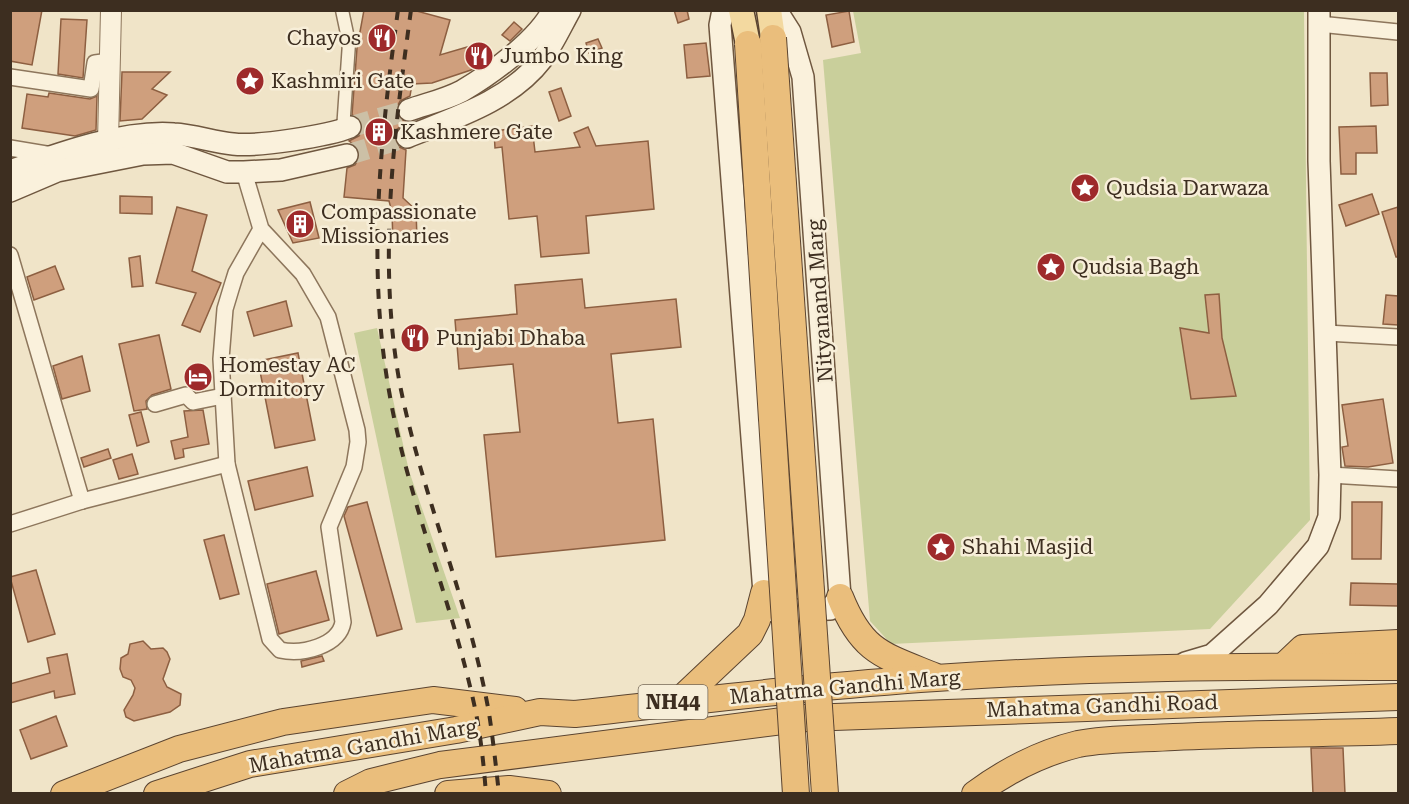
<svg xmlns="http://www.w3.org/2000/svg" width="1409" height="804" viewBox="0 0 1409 804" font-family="'Roboto Serif',serif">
  <rect width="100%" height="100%" fill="#f0e4c8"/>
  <g fill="#c9cf9b">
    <path d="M853,11H1304L1310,520L1210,629L891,644L870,621L823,60L861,53Z"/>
    <path d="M377,328L409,471L460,618L416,623L354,333Z"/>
  </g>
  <g fill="#cf9f7d" stroke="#8d5f41" stroke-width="1.5">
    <path d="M10,10H42L32,65L10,61Z"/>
    <path d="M364,10H413L450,20L440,55L481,43L488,58L471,70L432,83L412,84L410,96L400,101L397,107L400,119L408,122L397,129L394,136L399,147L406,150L403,198L416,210L417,239L393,243L392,212L389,201L344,197L347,168L355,165L359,158L357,147L349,141L359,136L363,129L359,118L352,115L357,48Z"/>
    <path d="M674,10H687L689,19L678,23Z"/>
    <path d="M849,11L854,42L832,47L826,15Z"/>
    <path d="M61,19L87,20L83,78L58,74Z"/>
    <path d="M514,22L522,29L510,41L502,35Z"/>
    <path d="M598,39L602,48L589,53L586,43Z"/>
    <path d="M706,43L710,76L687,78L684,45Z"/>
    <path d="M122,72H170L152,89L167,95L142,119L120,121Z"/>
    <path d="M1370,73H1387L1388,105L1371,106Z"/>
    <path d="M561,88L571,116L559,121L549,92Z"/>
    <path d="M49,93L90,99L97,96L96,130L75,136L22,128L27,94L48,97Z"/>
    <path d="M532,126L535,152L580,147L574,133L588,127L596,146L648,141L654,209L586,216L589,253L541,257L537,216L509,219L502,147L495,148L494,131Z"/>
    <path d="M1376,126L1377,153H1356V174H1341L1339,127Z"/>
    <path d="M1372,194L1379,214L1346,226L1339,205Z"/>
    <path d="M120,196L152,197V214L120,213Z"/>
    <path d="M310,202L319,238L293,243L278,210Z"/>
    <path d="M177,207L207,215L192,271L221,283L200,332L182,325L196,293L156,283Z"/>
    <path d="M1398,207V257H1396L1382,212Z"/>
    <path d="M140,256L143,286L132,287L129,258Z"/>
    <path d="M55,266L64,289L34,300L27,277Z"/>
    <path d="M582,279L585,308L676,299L681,347L611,354L618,423L653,419L665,540L496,557L484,435L520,432L513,364L459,369L455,320L517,314L515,285Z"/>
    <path d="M1219,294L1222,338L1236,396L1191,399L1180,328L1209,333L1205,295Z"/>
    <path d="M1386,295L1398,296V325L1383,324Z"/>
    <path d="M286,301L292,326L254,336L247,312Z"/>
    <path d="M159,335L171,389L152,395L146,401L147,409L134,411L119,344Z"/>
    <path d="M298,353L315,440L275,448L258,361Z"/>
    <path d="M82,356L90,391L62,399L53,366Z"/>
    <path d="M1383,399L1393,463L1368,467L1345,466L1342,447L1348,446L1342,405Z"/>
    <path d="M203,410L209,444L183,449L184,457L175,459L171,441L188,437L184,411Z"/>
    <path d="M141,412L149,442L137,446L129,415Z"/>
    <path d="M108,449L111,458L84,467L81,458Z"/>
    <path d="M132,454L138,474L119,479L113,460Z"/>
    <path d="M307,467L313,496L255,510L248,481Z"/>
    <path d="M367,502L402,629L377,636L344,516L348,507Z"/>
    <path d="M1352,502H1382L1381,559H1352Z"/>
    <path d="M224,535L239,594L220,599L204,540Z"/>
    <path d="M36,570L55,634L28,642L10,577Z"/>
    <path d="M316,571L329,620L279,634L267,584Z"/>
    <path d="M1351,583L1398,584V606L1350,605Z"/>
    <path d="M143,641L151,649L163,648L167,652L170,659L163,679L167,687L181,694L180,705L170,712L134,721L126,717L124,710L133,695L135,688L131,680L123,677L120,669L121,658L128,654L130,644Z"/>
    <path d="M67,654L75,694L55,698L54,691L10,703V684L50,673L47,658Z"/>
    <path d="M322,656L324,661L302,667L301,661Z"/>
    <path d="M56,716L67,746L31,759L20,730Z"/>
    <path d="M1311,748H1343L1345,794H1313Z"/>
  </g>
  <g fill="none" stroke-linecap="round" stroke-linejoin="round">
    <g stroke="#ccc0a6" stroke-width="21" stroke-dasharray="21 10" stroke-linecap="butt">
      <path d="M350,127L409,110"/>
      <path d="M347,155L407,137"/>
    </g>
    <g stroke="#8d765c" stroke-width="15">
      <path id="pedestrian" d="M342,10L349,43L343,130"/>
    </g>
    <g stroke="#8d765c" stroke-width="18">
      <g id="minor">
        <path d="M1319,24L1398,32"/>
        <path d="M10,77L91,89L95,63L110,61"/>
        <path d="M10,148L52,155"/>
        <path d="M244,172L261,229L303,274L328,317L357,430L358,442L354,467L329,527L343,622C339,646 302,655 280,650L270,639L227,464L221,359L225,309L231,289L236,273L261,229"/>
        <path d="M10,255L82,501"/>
        <path d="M1326,333L1398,337"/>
        <path d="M155,404L186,395L193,402L223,396"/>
        <path d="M1330,475L1398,479"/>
        <path d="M10,524L82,501L227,464"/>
      </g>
    </g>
    <g stroke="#8d765c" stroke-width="22">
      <path id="tertiary" d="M108,142L111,10"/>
    </g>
    <g stroke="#6f573f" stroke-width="24">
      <g id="secondary">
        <path d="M723,10L720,25L764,593L767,607L773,611L830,609L840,597L803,77L790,32L776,10"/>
        <path d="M409,110C426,104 445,100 462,91C491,74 538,40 553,10"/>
        <path d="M407,137C454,118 510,101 542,59C553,44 561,26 570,10"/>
        <path d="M10,171C58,154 123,130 174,134C194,135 213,142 233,144C257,147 328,136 350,127"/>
        <path d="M10,191L57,171L143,154L173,153L227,172H244L281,170L347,155"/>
        <path d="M1185,663L1212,655L1268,605L1318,546L1329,517L1330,475L1319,161V10"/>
      </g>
    </g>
    <g stroke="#5b4430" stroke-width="27">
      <g id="primary">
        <path d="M741,10L748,44"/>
        <path d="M769,10L773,38"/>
      </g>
    </g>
    <g stroke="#5b4430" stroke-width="28">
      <g id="trunk">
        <path d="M840,597C862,652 882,655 934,676"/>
        <path d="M1284,666L1303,648L1398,643"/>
        <path d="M678,702L750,634L757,620L764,593"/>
        <path d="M64,794L179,749L283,722L433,700L515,710"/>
        <path d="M157,794L250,764L456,730L540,712L575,714C695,701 815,686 936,678C1090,667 1244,666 1398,667"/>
        <path d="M347,794L371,782L440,765L806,718L1398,697"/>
        <path d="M448,794L509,789L548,794"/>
        <path d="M975,794C1006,771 1041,753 1078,744C1109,738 1142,739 1174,737C1249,733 1324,734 1398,731"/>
      </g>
    </g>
    <use href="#pedestrian" stroke="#faf1dc" stroke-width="12"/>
    <use href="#minor" stroke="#faf1dc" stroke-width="15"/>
    <use href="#tertiary" stroke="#faf1dc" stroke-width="20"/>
    <use href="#secondary" stroke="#faf1dc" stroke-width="21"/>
    <use href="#primary" stroke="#f3d9a0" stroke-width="24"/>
    <use href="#trunk" stroke="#eabe7c" stroke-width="26"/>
    <g stroke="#3d2e20" stroke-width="4" stroke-dasharray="10 10" stroke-linecap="butt">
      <path d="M398,10C381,135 367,260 388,385C406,497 453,602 476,713C481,739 484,767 486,794"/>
      <path d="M411,10C394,134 377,261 400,385C422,496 469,601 489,713C493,739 496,767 499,794"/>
    </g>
    <g stroke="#5b4430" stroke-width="28" stroke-linecap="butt">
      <g id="trunk-bridge">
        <path d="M773,38L825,794"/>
        <path d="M748,44L796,794"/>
      </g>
    </g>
    <use href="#trunk-bridge" stroke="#eabe7c" stroke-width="26"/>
  </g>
  <defs>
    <g id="restaurant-disc" transform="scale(1.5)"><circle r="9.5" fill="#9e2a2b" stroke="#f7eed8"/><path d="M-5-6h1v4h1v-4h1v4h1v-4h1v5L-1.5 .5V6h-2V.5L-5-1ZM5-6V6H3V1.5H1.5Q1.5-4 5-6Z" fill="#fff"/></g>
    <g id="sight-disc" transform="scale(1.5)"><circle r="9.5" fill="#9e2a2b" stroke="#f7eed8"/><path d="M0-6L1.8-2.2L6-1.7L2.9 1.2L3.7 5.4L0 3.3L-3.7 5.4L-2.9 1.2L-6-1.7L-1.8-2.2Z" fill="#fff"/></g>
    <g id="building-disc" transform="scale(1.5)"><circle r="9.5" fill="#9e2a2b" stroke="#f7eed8"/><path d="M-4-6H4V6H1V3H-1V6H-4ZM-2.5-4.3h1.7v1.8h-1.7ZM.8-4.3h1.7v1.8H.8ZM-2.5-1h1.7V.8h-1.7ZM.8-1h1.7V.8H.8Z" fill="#fff"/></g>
    <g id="hotel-disc" transform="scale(1.5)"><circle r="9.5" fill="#9e2a2b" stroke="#f7eed8"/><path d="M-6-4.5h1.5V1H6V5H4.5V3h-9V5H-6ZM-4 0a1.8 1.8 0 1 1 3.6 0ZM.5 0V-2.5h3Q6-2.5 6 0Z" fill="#fff"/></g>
  </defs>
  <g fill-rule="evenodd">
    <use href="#restaurant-disc" x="382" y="38"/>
    <use href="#restaurant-disc" x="479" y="56"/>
    <use href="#sight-disc" x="250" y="81"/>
    <use href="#building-disc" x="379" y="132"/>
    <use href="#sight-disc" x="1085" y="188"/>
    <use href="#building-disc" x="300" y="224"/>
    <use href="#sight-disc" x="1051" y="267"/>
    <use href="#restaurant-disc" x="415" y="338"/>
    <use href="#hotel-disc" x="198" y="377"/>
    <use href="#sight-disc" x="941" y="547"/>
  </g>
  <g text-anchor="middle" stroke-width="5" stroke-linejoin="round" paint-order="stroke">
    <rect fill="#f7eed8" stroke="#756857" stroke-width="1.5" x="638.5" y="685" width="69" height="34" rx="4.5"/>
    <g font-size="20" font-weight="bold" fill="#3d2e20">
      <text x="673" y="709">NH44</text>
    </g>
    <g font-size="21" fill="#3d2e20" stroke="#f7eed8" text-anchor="start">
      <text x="361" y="45" text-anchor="end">Chayos</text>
      <text x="500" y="63">Jumbo King</text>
      <text x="271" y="88">Kashmiri Gate</text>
      <text x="400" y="139">Kashmere Gate</text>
      <text x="1106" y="195">Qudsia Darwaza</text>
      <text x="321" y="219">Compassionate<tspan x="321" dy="24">Missionaries</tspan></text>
      <text x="1072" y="274">Qudsia Bagh</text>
      <text x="436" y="345">Punjabi Dhaba</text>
      <text x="219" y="372">Homestay AC<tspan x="219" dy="24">Dormitory</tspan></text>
      <text x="962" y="554">Shahi Masjid</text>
    </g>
    <g font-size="21" fill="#3d2e20" stroke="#f7eed8">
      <text transform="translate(820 301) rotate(-94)" y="7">Nityanand Marg</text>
      <text transform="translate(845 687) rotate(-5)" y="7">Mahatma Gandhi Marg</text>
      <text transform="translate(1102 706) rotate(-2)" y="7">Mahatma Gandhi Road</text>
      <text transform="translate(363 746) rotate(-10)" y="7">Mahatma Gandhi Marg</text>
    </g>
  </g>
  <rect width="1409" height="804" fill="none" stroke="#3d2e20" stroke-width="24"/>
</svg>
